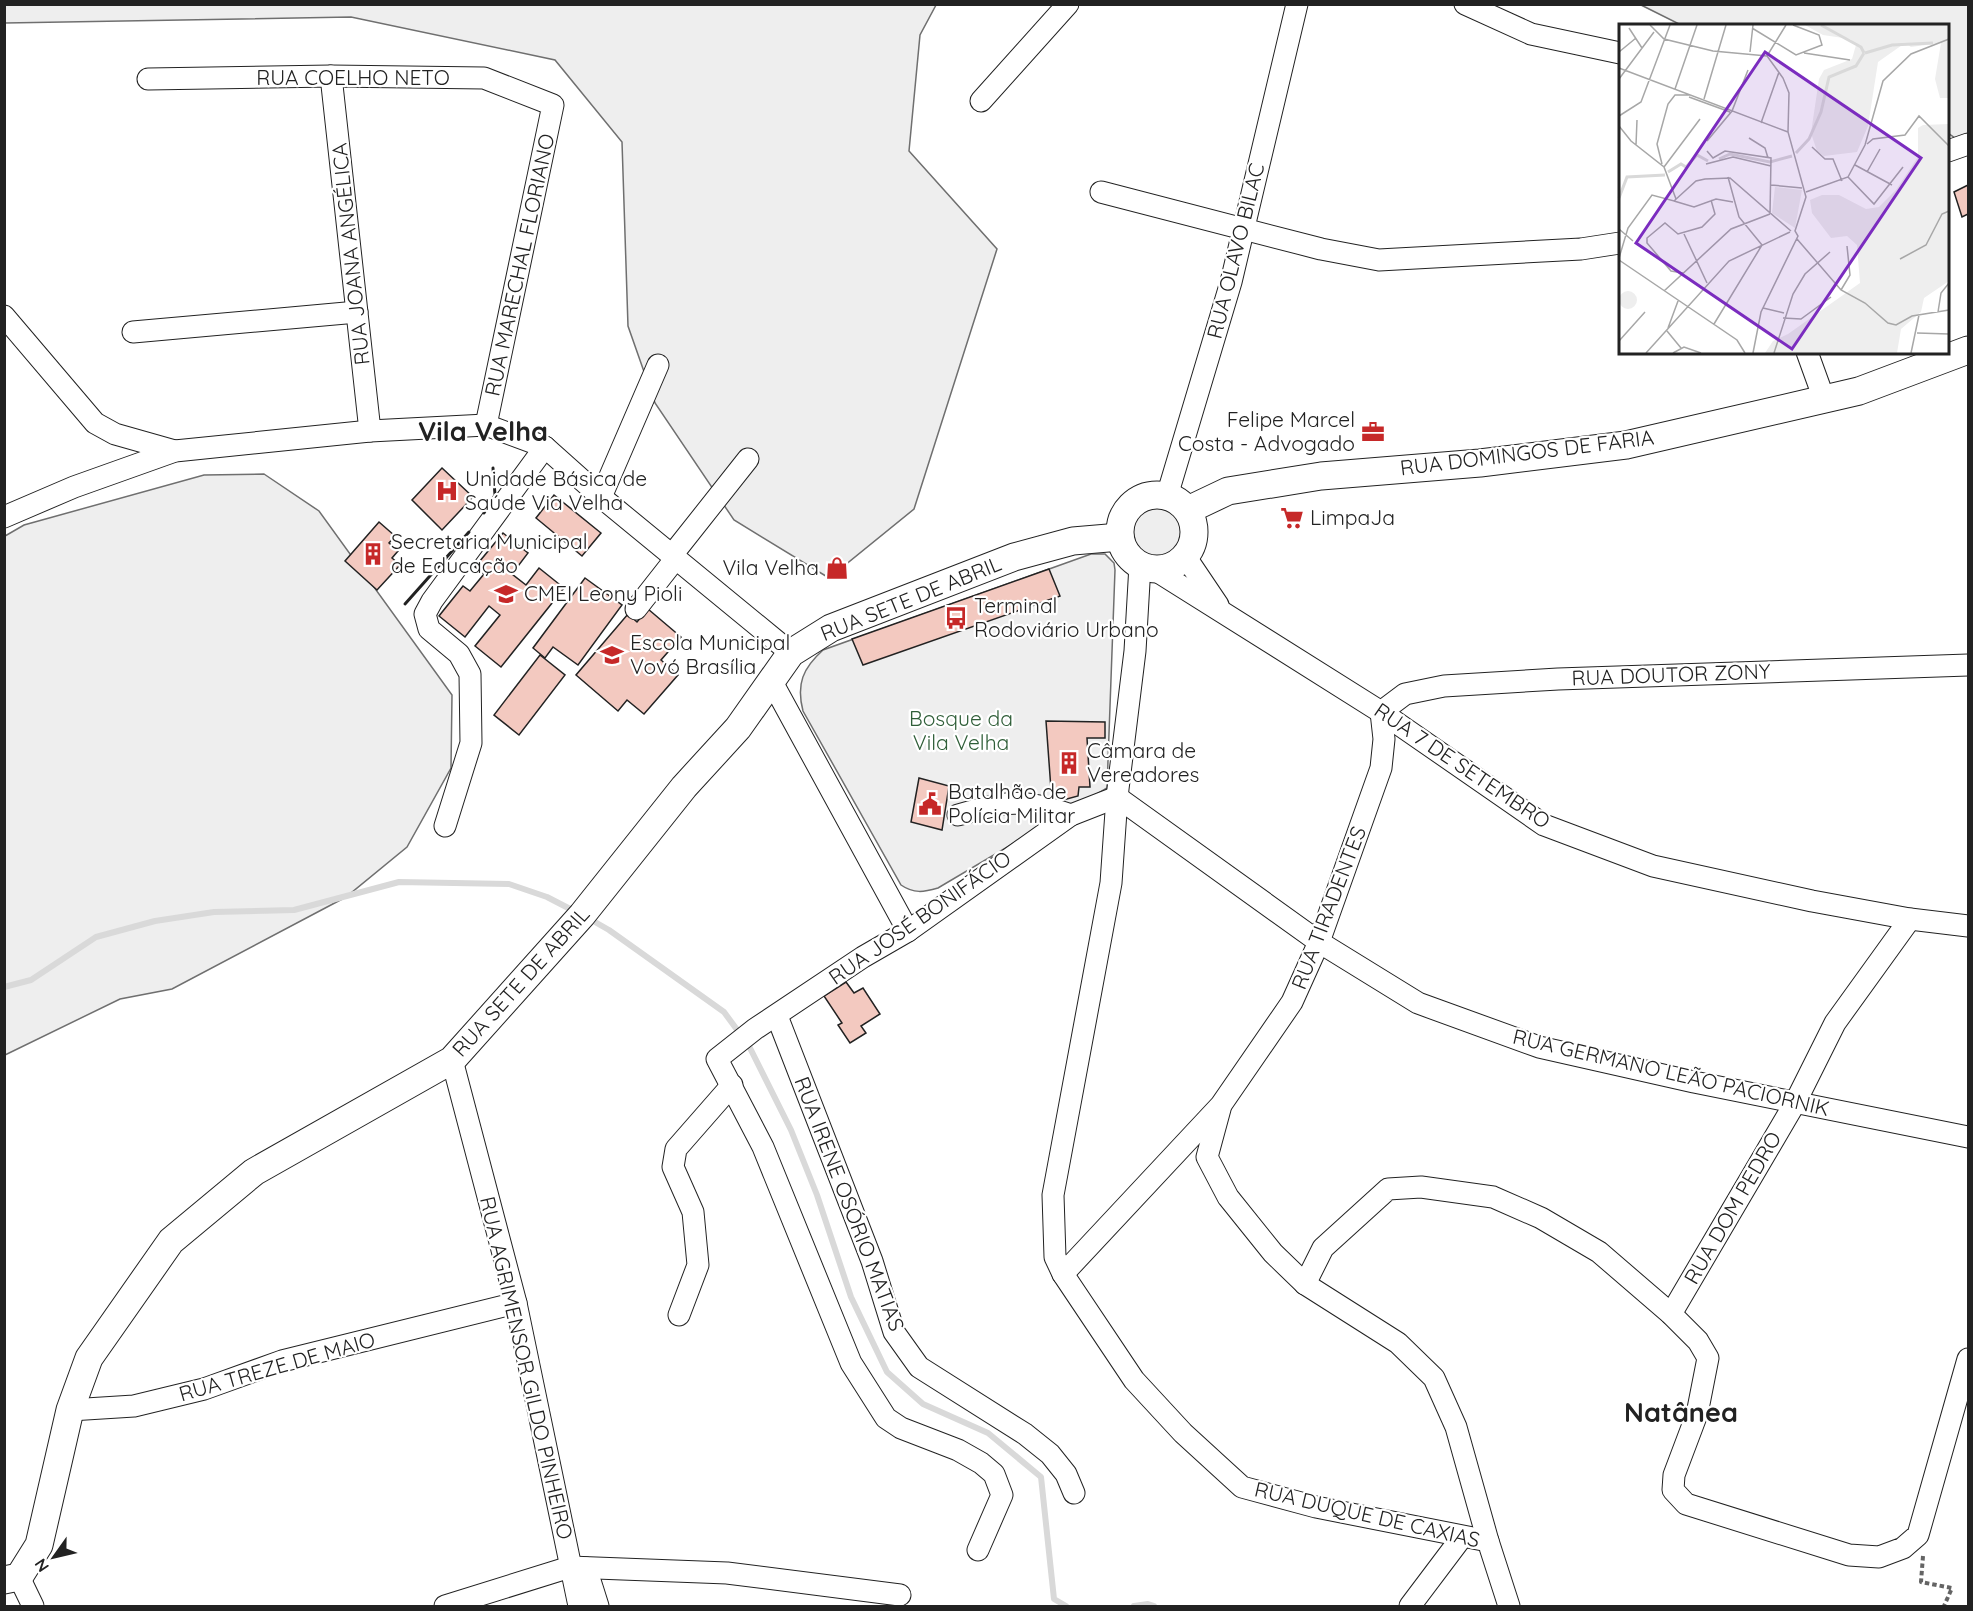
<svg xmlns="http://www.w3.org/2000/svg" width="1973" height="1611" viewBox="0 0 1973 1611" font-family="Quicksand,sans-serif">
  <rect width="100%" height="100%" fill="#fff"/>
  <g fill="#eee" stroke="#6f6f6f" stroke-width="1.5">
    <path d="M4,5H936L920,35L909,151L997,249L914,509L829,578L734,520L655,403L628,326L622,142L555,60L351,17L5,23Z"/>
    <path d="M1641,5H1968V147L1948,133V26L1681,25Z"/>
    <path d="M264,474L319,511L452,695L451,768L407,847L346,897L172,989L120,999L5,1055V536L24,525L204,475Z"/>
    <circle cx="1157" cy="531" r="25"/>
    <path d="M1091,554H1105L1114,563L1115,570L1107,788L938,888C924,892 914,894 901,885L803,711C796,684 803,668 823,650Z"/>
  </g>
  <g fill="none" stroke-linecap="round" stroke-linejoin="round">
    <g stroke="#d9d9d9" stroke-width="6">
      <path d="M588,918L609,930L724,1012L749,1046L791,1130L817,1195L851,1297L887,1372L923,1404L988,1433L1041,1477L1054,1599L1066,1606"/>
      <path d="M4,987L31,980L96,937L155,921L214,912L294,910L399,882L509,884L547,897L576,912"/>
      <path d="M1134,1606L1148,1604L1154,1606"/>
    </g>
  </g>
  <g fill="#f3c9c0" stroke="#222" stroke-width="1.5">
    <path d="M1968,185V214L1962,217L1954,192Z"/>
    <path d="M442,468L473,497L442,530L412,500Z"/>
    <path d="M554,495L601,533L582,556L536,518Z"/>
    <path d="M379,522L395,536L389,543L398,551L392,558L400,565L377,590L345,561Z"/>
    <path d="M503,533L528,553L512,574L526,585L539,568L564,588L501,667L475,646L500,615L489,606L465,637L439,616L463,586L470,591L484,574L475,567Z"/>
    <path d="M1049,569L1060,596L863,665L852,639Z"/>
    <path d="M585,578L622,605L578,665L553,647L545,658L533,648Z"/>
    <path d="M648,609L681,637L661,660L678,675L644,714L627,700L618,711L576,675L628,614L637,622Z"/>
    <path d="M540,655L565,675L519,735L494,715Z"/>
    <path d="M1046,721L1105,722V738H1087L1090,787H1079L1078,796L1052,803Z"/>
    <path d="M919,778L949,786L942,830L911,822Z"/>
    <path d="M846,982L854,993L863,988L880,1014L861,1026L866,1033L850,1043L838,1025L842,1023L824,996Z"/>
  </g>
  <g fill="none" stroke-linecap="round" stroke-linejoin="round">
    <g stroke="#222" stroke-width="23">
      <g id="minor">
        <path d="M1465,4L1531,34L1620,53"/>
        <path d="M331,76L370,431"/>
        <path d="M148,79L331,76L484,78L553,105L486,425"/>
        <path d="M981,101L1068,4"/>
        <path d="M1948,151L1968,144"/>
        <path d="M1101,192L1321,249L1379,260L1581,249L1620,243"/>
        <path d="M4,316L95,423L115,434L175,451"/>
        <path d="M133,332L357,312"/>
        <path d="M1807,352L1824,399"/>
        <path d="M1167,496L1231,282L1297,4"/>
        <path d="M601,497L658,365"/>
        <path d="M4,517L74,487L175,451L370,431L486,425L545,447L601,497L791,653"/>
        <path d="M672,555L748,459"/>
        <path d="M1185,556L1218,605"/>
        <path d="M1140,565L1135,651L1117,797L1111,883L1053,1195L1055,1257L1063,1274L1134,1380L1183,1433L1242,1487L1316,1507L1488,1541L1509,1606"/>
        <path d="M1152,568L1381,712L1544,825L1653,866L1812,901L1910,919L1968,926"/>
        <path d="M636,609L676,558"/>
        <path d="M772,682L908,931"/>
        <path d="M1381,712L1405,694L1444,686L1558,679L1968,665"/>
        <path d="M1117,797L1319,942L1418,1003L1539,1047L1694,1082L1968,1137"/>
        <path d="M958,815C1008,801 1020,798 1071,815"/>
        <path d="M445,826L471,743L470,674L459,654L429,629L425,614L432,601L545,447"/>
        <path d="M777,1016L872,1261L894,1332L919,1367L1025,1434L1050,1454L1066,1474L1074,1493"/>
        <path d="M452,1060L516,1303L579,1606"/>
        <path d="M1220,1109L1207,1157L1228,1197L1273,1253L1305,1284L1398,1343L1434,1378L1456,1427L1488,1541"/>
        <path d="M1063,1274L1221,1105L1292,1002L1319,942L1381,768L1384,739L1381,712"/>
        <path d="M1305,1284L1323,1248L1388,1189L1421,1187L1493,1197L1541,1218L1599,1252L1671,1314L1698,1341L1708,1358L1697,1414L1674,1475L1673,1490L1686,1504L1849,1555L1879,1557L1903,1548L1918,1535L1968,1359"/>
        <path d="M1671,1314L1795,1103L1835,1023L1910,919"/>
        <path d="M679,1315L698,1265L693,1212L673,1167L676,1149L732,1085"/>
        <path d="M70,1410L134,1406L204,1389L282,1361L516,1303"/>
        <path d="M978,1550L1002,1495L994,1474L981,1463L958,1450L901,1428L886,1418L851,1363L763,1147L717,1059L755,1029L863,957L908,931L1071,815L1117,797"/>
        <path d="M586,1568L598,1606"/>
        <path d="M19,1577L33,1606"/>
        <path d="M445,1606L570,1567L727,1573L900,1595"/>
        <path d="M1410,1606L1462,1537"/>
      </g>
    </g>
    <g stroke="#222" stroke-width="29">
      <g id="major">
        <circle cx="1157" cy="532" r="37"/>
        <path d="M1188,510L1228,491L1321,476L1480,463L1626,445L1859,391L1968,350"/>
        <path d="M4,1580L19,1577L39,1545L70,1410L89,1358L171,1241L254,1172L452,1060L582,915L684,787L738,728L791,653L831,628L1014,557L1073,541L1120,537"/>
      </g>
    </g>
    <path stroke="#646464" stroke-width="4" stroke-dasharray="4.5 3" stroke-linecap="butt" d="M1923,1556L1921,1582L1952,1588L1944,1606"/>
    <use href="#minor" stroke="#fff" stroke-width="21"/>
    <use href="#major" stroke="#fff" stroke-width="27"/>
    <g stroke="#222" stroke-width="3">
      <path d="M484,513L495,495L493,468"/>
      <path d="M405,604L469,532"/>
    </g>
  </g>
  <defs>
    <g id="office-bare" transform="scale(1.8)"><path d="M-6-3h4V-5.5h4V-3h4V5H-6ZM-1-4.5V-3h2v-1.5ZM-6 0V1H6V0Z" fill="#c62828" stroke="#fff" stroke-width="2.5" paint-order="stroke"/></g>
    <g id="hospital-bare" transform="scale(1.8)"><path d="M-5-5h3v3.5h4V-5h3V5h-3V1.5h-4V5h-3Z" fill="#c62828" stroke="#fff" stroke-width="2.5" paint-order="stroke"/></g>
    <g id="supermarket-bare" transform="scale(1.8)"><path d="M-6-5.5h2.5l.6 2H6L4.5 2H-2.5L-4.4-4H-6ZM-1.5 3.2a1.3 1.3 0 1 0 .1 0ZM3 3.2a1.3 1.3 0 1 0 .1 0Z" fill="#c62828" stroke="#fff" stroke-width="2.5" paint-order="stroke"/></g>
    <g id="building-bare" transform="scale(1.8)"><path d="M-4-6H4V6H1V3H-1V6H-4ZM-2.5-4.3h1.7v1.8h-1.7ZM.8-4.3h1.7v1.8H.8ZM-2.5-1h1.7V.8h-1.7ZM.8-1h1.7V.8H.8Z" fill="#c62828" stroke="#fff" stroke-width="2.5" paint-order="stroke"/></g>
    <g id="shop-bare" transform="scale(1.8)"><path d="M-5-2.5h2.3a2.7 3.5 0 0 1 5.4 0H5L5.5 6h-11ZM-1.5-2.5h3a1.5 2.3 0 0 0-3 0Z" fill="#c62828" stroke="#fff" stroke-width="2.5" paint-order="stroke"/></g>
    <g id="school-bare" transform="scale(1.8)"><path d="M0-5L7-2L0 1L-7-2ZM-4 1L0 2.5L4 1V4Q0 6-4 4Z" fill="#c62828" stroke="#fff" stroke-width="2.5" paint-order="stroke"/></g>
    <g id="bus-bare" transform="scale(1.8)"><path d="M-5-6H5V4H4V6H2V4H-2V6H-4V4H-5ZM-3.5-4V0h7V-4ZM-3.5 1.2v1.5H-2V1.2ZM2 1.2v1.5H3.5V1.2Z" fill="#c62828" stroke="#fff" stroke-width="2.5" paint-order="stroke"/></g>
    <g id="civic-bare" transform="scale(1.8)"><path d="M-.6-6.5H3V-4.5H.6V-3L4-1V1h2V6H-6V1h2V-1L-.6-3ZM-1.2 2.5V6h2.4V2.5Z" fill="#c62828" stroke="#fff" stroke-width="2.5" paint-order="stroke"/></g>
  </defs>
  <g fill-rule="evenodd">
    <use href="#office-bare" x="1373" y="432"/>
    <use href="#hospital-bare" x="447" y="491"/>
    <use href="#supermarket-bare" x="1292" y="518"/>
    <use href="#building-bare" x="373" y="554"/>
    <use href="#shop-bare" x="837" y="568"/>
    <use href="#school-bare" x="506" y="594"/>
    <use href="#bus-bare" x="956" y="618"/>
    <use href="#school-bare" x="612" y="655"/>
    <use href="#building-bare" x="1069" y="763"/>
    <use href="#civic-bare" x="930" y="804"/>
  </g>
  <g text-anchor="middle" stroke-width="4.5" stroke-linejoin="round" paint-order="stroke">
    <g font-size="21" fill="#222" stroke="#fff">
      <text x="353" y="85">RUA COELHO NETO</text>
      <text transform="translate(1236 251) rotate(-76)" y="7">RUA OLAVO BILAC</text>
      <text transform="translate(351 254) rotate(-96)" y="7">RUA JOANA ANGÉLICA</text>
      <text transform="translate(520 265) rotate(-78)" y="7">RUA MARECHAL FLORIANO</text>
      <text transform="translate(1527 453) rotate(-7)" y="7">RUA DOMINGOS DE FARIA</text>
      <text transform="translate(911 599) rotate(-22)" y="7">RUA SETE DE ABRIL</text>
      <text transform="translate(1671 675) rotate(-2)" y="7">RUA DOUTOR ZONY</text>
      <text transform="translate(1462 766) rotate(34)" y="7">RUA 7 DE SETEMBRO</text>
      <text transform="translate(1329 908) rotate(-69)" y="7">RUA TIRADENTES</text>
      <text transform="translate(920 918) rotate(-35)" y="7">RUA JOSÉ BONIFÁCIO</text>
      <text transform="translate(521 982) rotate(-48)" y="7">RUA SETE DE ABRIL</text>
      <text transform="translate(1671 1073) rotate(13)" y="7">RUA GERMANO LEÃO PACIORNIK</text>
      <text transform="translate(849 1204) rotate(69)" y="7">RUA IRENE OSÓRIO MATIAS</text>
      <text transform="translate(1733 1208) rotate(-60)" y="7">RUA DOM PEDRO</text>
      <text transform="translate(277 1367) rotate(-16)" y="7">RUA TREZE DE MAIO</text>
      <text transform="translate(526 1368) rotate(77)" y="7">RUA AGRIMENSOR GILDO PINHEIRO</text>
      <text transform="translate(1367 1515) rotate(13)" y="7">RUA DUQUE DE CAXIAS</text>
    </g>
    <g font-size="21" fill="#222" stroke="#fff" text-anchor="start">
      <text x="1355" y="427" text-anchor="end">Felipe Marcel<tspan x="1355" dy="24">Costa - Advogado</tspan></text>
      <text x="465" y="486">Unidade Básica de<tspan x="465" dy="24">Saúde Via Velha</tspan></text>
      <text x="1310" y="525">LimpaJa</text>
      <text x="391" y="549">Secretaria Municipal<tspan x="391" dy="24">de Educação</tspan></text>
      <text x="819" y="575" text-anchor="end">Vila Velha</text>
      <text x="524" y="601">CMEI Leony Pioli</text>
      <text x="974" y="613">Terminal<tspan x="974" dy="24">Rodoviário Urbano</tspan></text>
      <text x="630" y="650">Escola Municipal<tspan x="630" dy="24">Vovó Brasília</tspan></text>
      <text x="1087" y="758">Câmara de<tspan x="1087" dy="24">Vereadores</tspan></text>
      <text x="948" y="799">Batalhão de<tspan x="948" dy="24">Polícia Militar</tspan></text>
    </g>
    <g font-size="21" fill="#2f5e38" stroke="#fff">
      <text x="961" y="726">Bosque da<tspan x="961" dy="24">Vila Velha</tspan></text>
    </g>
    <g font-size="27" font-weight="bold" fill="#222" stroke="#fff">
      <text x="483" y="441">Vila Velha</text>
      <text x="1681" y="1422">Natânea</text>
    </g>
  </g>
  <g transform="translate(1619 24)">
    <rect width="330" height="330" fill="#fff"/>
    <path d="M186,1H330V74H321L316,55L322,19L292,23L286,19L259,38L249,102L238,128L205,132L198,127L192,109L200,55L205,46L233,35L237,21L231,15L204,11ZM330,100V257L305,274L302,288L282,305L278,329H146L154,317L169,310L241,259L238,221L228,212L212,214L193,189L191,176L203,171H220L247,185L260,183L277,166L299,133V104L304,101ZM156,163L183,166L176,204L153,189ZM0 276a9 9 0 1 1 18 0a9 9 0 1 1-18 0Z" fill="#eee"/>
    <path fill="none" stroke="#d9d9d9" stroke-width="3" d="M202,1L242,23L245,29M246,29L273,21L314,19M177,129L190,115L202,88L210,53L237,42L245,29M100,135L111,130L151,138L173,132M49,148L62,140L67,143L78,131L89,137M0,174L8,153L46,151"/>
    <path fill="none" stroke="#a7a7a7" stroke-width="1.5" d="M31,1L45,15L94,27L148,32M10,4L23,24M133,4L177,31L203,21L200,11L174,1M0,28L17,14M131,28L134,1M185,29L231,36M0,44L169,108M0,55L35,8M56,65L78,1M70,73L111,88M85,75L107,1M0,92L22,78L51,1M142,99L160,48M0,102L12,117L45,143L57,175M130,114L146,124L149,134M88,117L113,87L129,46M248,120L254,115L286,111L300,92L330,122M17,121L18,96M193,123L206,135H214L223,157M88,127L94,134L106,127L152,134L151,190M43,140L38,120L49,80L56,71H71M87,140L114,133L152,142M236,141L273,161M45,143L81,95M248,148L261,125M109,153L120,193L143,221M229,153L255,180L284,143M152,161L183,164M187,168L229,153L246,121L264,57L292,30L330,15M55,177L75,183L97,175L114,178M0,205L14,217M65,210L88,259M178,215L222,266L246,279L269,299L277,301L293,292L330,286M0,234L9,204L33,171L55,177L77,157L86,155L111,154L172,207M281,235L307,221L323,190L330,187M0,236L118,316L126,329M64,249L52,247L28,219V214L46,199L59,210L83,203L96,190L92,176M222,266L231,251L228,222M45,267L112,205L151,190M144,284L165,289M319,288L322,269L330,259M164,294L182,295L212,273M95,300L143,221M49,304L59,277M48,307L62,324M298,309L330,310M0,317L26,288M27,329L110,237L171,208M54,329L65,323L82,329M134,329L142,288L179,212L176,207L187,173L169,108L170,69L164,54L148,32L167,1M155,329L174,270L186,250L211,228M292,329L300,291"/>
    <path fill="#7b2cbf" fill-opacity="0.15" stroke="#7b2cbf" stroke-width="3" d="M146,28L302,134L173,325L17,219Z"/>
    <rect width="330" height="330" fill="none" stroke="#222" stroke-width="3"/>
  </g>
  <rect width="1973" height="1611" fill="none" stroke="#222222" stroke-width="12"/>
  <g transform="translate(54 1557) rotate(236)" stroke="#ffffff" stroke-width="4.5" paint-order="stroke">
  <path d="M0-4.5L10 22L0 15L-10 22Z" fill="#222222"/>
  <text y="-9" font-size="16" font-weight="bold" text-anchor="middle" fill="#222222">N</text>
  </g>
</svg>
